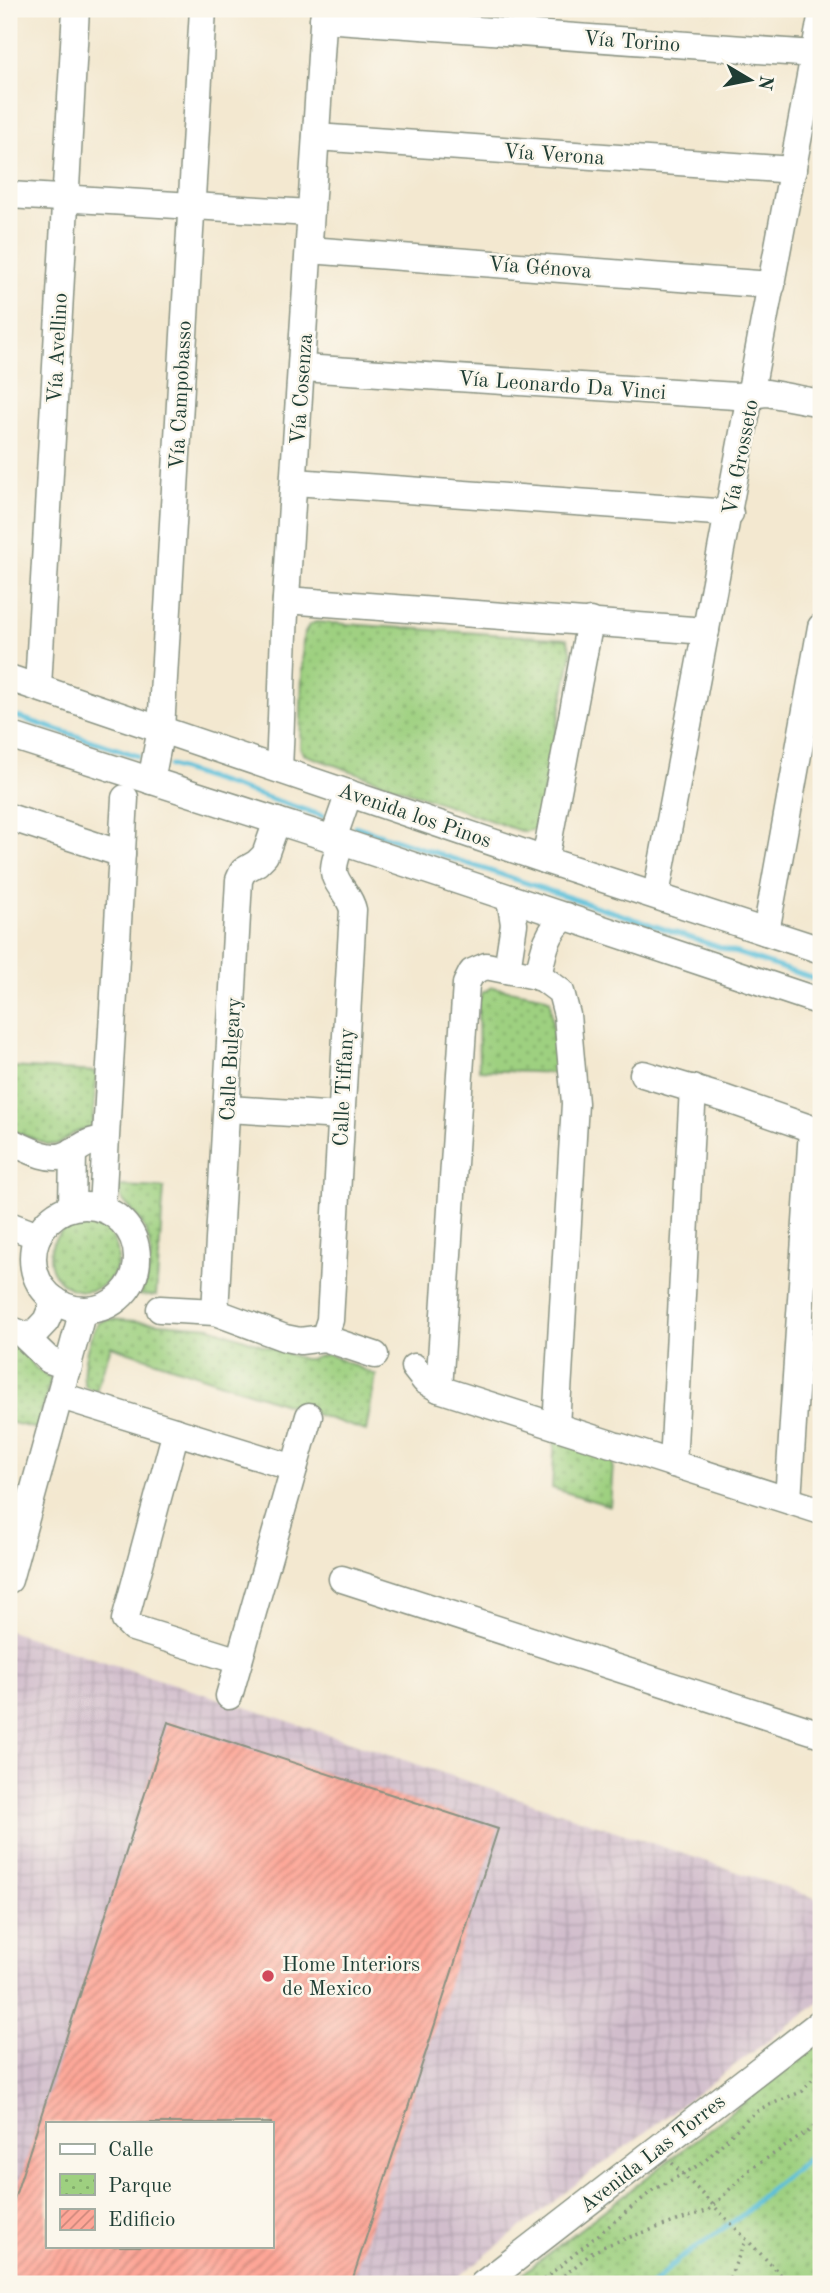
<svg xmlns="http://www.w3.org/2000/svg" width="830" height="2293" viewBox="0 0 830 2293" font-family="'Old Standard TT',serif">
  <defs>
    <pattern id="industrial-grid" width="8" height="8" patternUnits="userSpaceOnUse" patternTransform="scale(1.75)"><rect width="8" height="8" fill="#d1bdcc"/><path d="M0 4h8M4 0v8" fill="none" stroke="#b3a3b0"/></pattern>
    <pattern id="park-dots" width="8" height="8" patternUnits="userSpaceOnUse" patternTransform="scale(1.75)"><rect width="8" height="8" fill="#9ed080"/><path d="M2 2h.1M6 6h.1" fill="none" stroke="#80aa6a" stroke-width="1.8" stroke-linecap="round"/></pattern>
    <pattern id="building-hatch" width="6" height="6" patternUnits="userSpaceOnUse" patternTransform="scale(1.75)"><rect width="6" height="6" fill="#fea697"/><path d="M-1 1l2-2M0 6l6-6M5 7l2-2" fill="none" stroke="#cd887c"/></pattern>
  </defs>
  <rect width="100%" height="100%" fill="#fbf7ec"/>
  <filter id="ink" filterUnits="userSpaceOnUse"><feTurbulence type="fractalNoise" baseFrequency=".0143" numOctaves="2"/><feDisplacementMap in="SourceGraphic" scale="14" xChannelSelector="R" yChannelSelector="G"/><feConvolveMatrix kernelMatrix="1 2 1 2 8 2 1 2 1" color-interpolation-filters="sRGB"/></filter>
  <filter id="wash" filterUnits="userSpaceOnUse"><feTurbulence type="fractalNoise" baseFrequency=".00686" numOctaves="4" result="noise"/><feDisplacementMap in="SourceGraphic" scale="28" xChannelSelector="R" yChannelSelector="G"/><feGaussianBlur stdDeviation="1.57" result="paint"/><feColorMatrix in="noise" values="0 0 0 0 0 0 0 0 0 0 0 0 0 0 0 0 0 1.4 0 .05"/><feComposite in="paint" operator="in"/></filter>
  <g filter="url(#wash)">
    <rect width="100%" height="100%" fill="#f3e8d0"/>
    <path fill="url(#industrial-grid)" fill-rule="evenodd" d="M9,1631L285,1720L821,1900V2001L581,2180L449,2284H9ZM47,2123H271V2246H47Z"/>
    <g fill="url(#park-dots)" stroke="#5e865a" stroke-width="2">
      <path d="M316,622L567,639L572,653L536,829L523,832L303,754L300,747L303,637L309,625Z"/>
      <path d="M492,987L542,996L550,1000L557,1073L479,1070L478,1002L482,993Z"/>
      <path d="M9,1067L97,1072L92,1127L74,1133L59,1144L49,1145L9,1129Z"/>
      <path d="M119,1186L164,1188L156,1296L139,1295C155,1268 155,1237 134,1213C126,1203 118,1199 119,1186Z"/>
      <circle cx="84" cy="1257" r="34"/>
      <path d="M110,1319L210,1327L303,1359H310L328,1354L376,1375L366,1431L111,1346L96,1391L86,1387C79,1376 89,1332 99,1323C103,1320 106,1320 110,1319Z"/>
      <path d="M9,1341C28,1348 24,1358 37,1369C41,1373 46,1374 51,1379L37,1429L9,1422Z"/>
      <path d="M555,1437L614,1450L610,1506L552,1488Z"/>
      <path d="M821,2043V2284H509Z"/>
    </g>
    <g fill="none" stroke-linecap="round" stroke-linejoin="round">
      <g stroke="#5cc0da" stroke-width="5">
        <path d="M9,714L138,756"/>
        <path d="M170,766L323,816"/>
        <path d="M355,826L821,981"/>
        <path d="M653,2284L678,2260L744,2214L761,2196L821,2149"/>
      </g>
    </g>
    <g id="blocks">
      <path fill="url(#building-hatch)" fill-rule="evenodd" d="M168,1722L498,1829L351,2284H38L9,2275V2215ZM47,2123H271V2246H47Z"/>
    </g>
  </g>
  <g filter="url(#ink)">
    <use href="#blocks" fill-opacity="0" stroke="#899282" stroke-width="2"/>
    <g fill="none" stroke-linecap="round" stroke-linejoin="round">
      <g stroke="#899282" stroke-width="29">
        <g id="minor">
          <path d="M323,19L815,54"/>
          <path d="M316,137L793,170"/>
          <path d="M9,195L310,213"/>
          <path d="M309,250L772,285"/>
          <path d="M303,368L736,396L767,393L821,403"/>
          <path d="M295,482L730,513"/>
          <path d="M286,600L706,631"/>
          <path d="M9,678L545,860L821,950"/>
          <path d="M38,687L76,9"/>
          <path d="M9,735L333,839L821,1002"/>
          <path d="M279,768C282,712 282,655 286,598C297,402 313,205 324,9"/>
          <path d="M151,781L161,729L203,9"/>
          <path d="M9,817L122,854"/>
          <path d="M333,839L349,793"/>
          <path d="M545,860L590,621"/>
          <path d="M656,895L821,18"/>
          <path d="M766,932L821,627"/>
          <path d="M507,970L514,924L510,898"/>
          <path d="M538,977C543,953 546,932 566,916"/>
          <path d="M643,1074L726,1099L821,1132"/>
          <path d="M228,1109L341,1116"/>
          <path d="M9,1141C24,1147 46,1161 63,1156C80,1151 83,1140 104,1140"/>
          <circle cx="85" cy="1258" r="52"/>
          <path d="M72,1207L73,1151"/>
          <path d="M102,1208L125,798"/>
          <path d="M9,1225L38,1236"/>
          <path d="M160,1309L215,1312L285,1338L300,1341L324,1338L375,1355"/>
          <path d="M215,1312L239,880L243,871L257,863L265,855L277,821"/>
          <path d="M9,1329L22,1334L49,1360L69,1367"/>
          <path d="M324,1338L330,1320L353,910C350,894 333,883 334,869C334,860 339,850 341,842"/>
          <path d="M29,1339L46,1321L55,1300"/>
          <path d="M414,1367L425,1381L439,1389L611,1444"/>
          <path d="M439,1389L466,984L472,972L486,966L541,977L561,992L567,1015L575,1103L556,1426"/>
          <path d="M61,1396L294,1468"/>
          <path d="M176,1431L125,1620L133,1628L239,1661"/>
          <path d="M618,1446L821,1511"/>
          <path d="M673,1464L693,1088"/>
          <path d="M788,1500L812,1130"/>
          <path d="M342,1579L821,1734"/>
          <path d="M9,1580L83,1310"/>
          <path d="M229,1696L309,1416"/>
          <path d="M483,2284L821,2022"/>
        </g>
      </g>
      <g stroke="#899282" stroke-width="3.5" stroke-dasharray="2 5" stroke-linecap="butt">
        <path d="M672,2163L790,2284"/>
        <path d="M538,2284L653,2190L703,2163L750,2116L762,2108L803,2091L821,2069"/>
        <path d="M553,2284L593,2252L607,2245L709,2210L749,2170L809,2131L821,2120"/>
        <path d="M727,2284L746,2239"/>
      </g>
      <use href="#minor" stroke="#fff" stroke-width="26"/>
    </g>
  </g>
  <circle fill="#d1495b" stroke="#fbf7ec" stroke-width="2.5" cx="268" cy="1976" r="7"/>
  <g text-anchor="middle" stroke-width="5" stroke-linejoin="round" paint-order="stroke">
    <g font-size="21" fill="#1f3d34" stroke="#fbf7ec">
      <text transform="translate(632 41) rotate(4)" y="7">Vía Torino</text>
      <text transform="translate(554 154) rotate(4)" y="7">Vía Verona</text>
      <text transform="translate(540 267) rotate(4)" y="7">Vía Génova</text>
      <text transform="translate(57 348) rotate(-87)" y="7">Vía Avellino</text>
      <text transform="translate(562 385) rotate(4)" y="7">Vía Leonardo Da Vinci</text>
      <text transform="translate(301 389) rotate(-86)" y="7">Vía Cosenza</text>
      <text transform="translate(180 395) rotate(-87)" y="7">Vía Campobasso</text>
      <text transform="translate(740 457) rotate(-79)" y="7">Vía Grosseto</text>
      <text transform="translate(415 815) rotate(19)" y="7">Avenida los Pinos</text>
      <text transform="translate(230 1059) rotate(-87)" y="7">Calle Bulgary</text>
      <text transform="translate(343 1087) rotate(-87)" y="7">Calle Tiffany</text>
      <text transform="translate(652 2153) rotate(-38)" y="7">Avenida Las Torres</text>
    </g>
    <g font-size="21" fill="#1f3d34" stroke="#fbf7ec" text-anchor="start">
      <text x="282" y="1971">Home Interiors<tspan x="282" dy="24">de Mexico</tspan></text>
    </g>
  </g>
  <rect width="830" height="2293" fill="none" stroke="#fbf7ec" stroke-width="35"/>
  <rect x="46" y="2122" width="228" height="126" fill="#fbf7ec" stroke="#a3ada2" stroke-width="2"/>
  <rect x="60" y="2144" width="35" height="10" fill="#ffffff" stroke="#a3ada2" stroke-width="2"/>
  <text x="108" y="2156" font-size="21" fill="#1f3d34">Calle</text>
  <rect x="60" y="2174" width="35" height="21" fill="url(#park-dots)" stroke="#a3ada2" stroke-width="2"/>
  <text x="108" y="2192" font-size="21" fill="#1f3d34">Parque</text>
  <rect x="60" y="2209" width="35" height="21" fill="url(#building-hatch)" stroke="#a3ada2" stroke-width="2"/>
  <text x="108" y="2226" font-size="21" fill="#1f3d34">Edificio</text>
  <g transform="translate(750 80) rotate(100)" stroke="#fbf7ec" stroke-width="5" paint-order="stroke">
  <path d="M0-5L12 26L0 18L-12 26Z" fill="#1f3d34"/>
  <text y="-10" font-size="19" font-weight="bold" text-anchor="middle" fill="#1f3d34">N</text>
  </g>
</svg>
